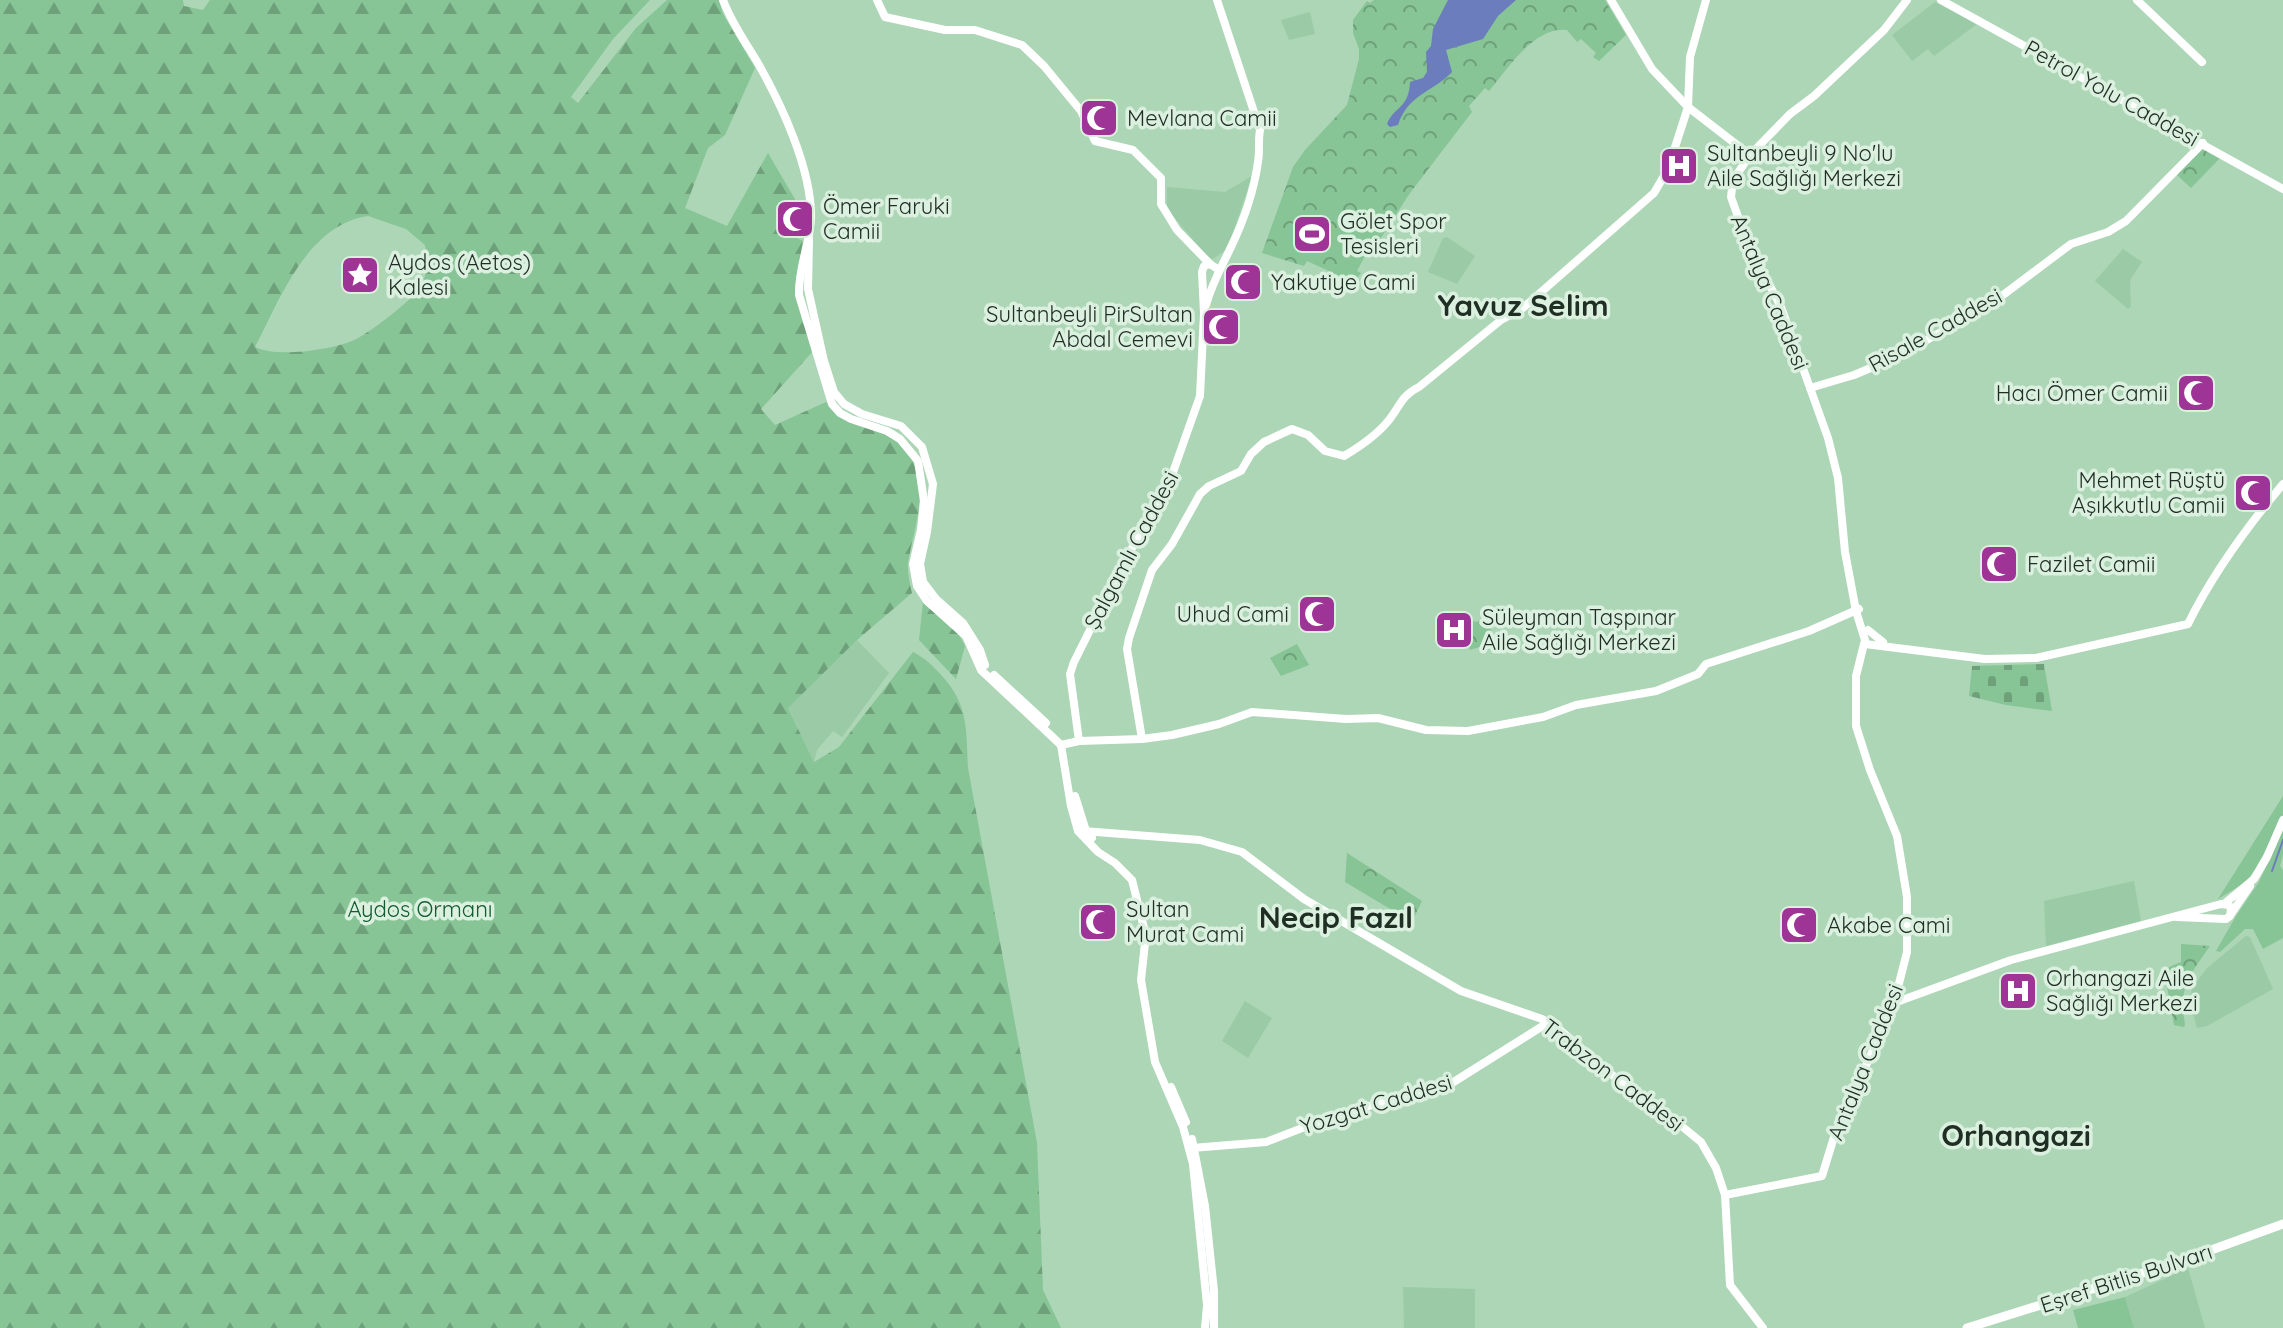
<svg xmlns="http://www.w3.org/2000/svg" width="2283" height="1328" viewBox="0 0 2283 1328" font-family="Quicksand,sans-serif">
  <defs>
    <pattern id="forest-firs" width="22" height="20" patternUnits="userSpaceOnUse" patternTransform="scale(2)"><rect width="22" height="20" fill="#87c496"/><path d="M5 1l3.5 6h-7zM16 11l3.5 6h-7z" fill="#6ea07a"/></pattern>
    <pattern id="cemetery-stones" width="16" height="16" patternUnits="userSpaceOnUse" patternTransform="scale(2)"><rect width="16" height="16" fill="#87c496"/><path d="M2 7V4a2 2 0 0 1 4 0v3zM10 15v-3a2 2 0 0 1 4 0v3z" fill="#6ea07a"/></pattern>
    <pattern id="park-crowns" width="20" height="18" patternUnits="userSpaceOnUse" patternTransform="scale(2)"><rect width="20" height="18" fill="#87c496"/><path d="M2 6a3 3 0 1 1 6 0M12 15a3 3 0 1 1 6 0" fill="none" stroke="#6ea07a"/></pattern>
  </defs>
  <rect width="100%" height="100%" fill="#acd6b5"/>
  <g fill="#9bcba6">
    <path d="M1935,2L1977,24L1934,56L1928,49L1912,61L1892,35Z"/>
    <path d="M1310,12L1315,34L1289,40L1281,20Z"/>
    <path d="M1252,176L1228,248L1213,259L1207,256L1167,209V187L1225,192Z"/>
    <path d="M1447,237L1475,256L1457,284L1428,272L1443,238Z"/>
    <path d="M2123,249L2142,262L2130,280L2131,306L2128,309L2095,281Z"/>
    <path d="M857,640L889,673L842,737L833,731L817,750L814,762L788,707Z"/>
    <path d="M2134,881L2141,921L2046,946L2044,901Z"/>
    <path d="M2246,936L2250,937L2273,989L2207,1026L2197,1028L2190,1002L2192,988L2207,968Z"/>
    <path d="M1245,1001L1272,1018L1248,1058L1222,1041Z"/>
    <path d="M2188,1268L2205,1328H2134L2125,1297Z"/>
    <path d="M1403,1287L1475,1289V1328H1404Z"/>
  </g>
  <g fill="#87c496">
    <path d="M2283,796V818L2256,868L2246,882L2218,899Z"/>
    <path d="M2283,831V855L2280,866L2283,870V938L2263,949L2253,929H2245L2220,952L2216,951L2236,916L2259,882Z"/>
    <path d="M2125,1297L2134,1328H2078L2073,1310Z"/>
  </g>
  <g fill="url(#forest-firs)" fill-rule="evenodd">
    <path d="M0,0H183L184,6L203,10L210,0H650L613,39L571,97L578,103L636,28L667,0H719L723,14L755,68L725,135L708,148L685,208L727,226L768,153L796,201L783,212L791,235L803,241L796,282L814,350L761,409L775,425L826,402C845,419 872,421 892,436C937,472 916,516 908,563C907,572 910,584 912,593L857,640L788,708L814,762L839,747L913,652C925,658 933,666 942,676C969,705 966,731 968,768L1037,1143L1043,1290L1061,1328H0ZM368,216L406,229L425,245C427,259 428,275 420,288C412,300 366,336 352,341C330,350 276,358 255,347C280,299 307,225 368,216Z"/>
    <path d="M923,602L956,630L965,646L956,679L919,640Z"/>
  </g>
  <path fill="url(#cemetery-stones)" d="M2044,664L2052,711L2006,705L1969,696L1972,666Z"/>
  <g fill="url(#park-crowns)">
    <path d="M1374,0H1605L1626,35L1599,61L1593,57L1596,53L1581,39L1577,42L1567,30C1534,26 1508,69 1489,91L1485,88L1469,106L1472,112L1410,193L1371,253L1367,252L1357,271L1361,273L1350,288L1337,282L1340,276L1307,261L1304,266L1262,253L1293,167L1305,150L1347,105L1359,59V49L1353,33V20L1367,1L1370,3Z"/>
    <path d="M2201,147L2222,156L2191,188L2177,175Z"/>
    <path d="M1469,619L1476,622L1483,619L1490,626L1495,642L1470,650L1464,620Z"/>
    <path d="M1297,644L1309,665L1281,676L1270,658Z"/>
    <path d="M1347,853L1422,901L1412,922L1345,882Z"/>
    <path d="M2181,944L2210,946C2190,975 2178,987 2185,1024L2184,1027L2174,1025L2165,976L2169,967L2181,962Z"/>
  </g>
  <path fill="#6b7dbd" d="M1448,0H1516L1498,16L1483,39L1446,50L1452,72C1432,93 1408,94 1398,125L1390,127L1387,124C1394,106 1409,109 1410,82L1423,78L1427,72L1426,52L1431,46L1433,29Z"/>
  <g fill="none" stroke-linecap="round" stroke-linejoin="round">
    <path stroke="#6b7dbd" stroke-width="2" d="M2272,871L2283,840"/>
    <g stroke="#fff" stroke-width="8">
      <path d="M723,0C732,24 746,43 759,65C782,106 811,168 811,216C811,243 798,266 799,295L832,404L840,413L851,419L887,431L900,439L918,461L924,501L921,530L913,564L917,586L927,601L966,636L981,670L1061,745L1071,806L1078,831L1098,852L1115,863L1132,880L1144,928L1145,943L1141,980L1155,1062L1183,1127L1193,1164L1207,1305L1205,1328"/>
      <path d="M877,0L885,17L945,30H975L1022,45L1044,66L1081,111L1095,141L1133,150L1161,178V204L1177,230L1210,264"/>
      <path d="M1611,0L1652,69L1688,107L1750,155"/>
      <path d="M1941,0L2283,189"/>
      <path d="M2137,0L2202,62"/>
      <path d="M809,239L808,289L824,361L834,392L844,404L862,414L901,426L922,447L933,484L927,532L920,564L923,582L936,599L963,623L980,650L985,665"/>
      <path d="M1206,305C1212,283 1221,268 1231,247C1243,222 1254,190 1258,162C1260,151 1258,141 1260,130L1217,0"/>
      <path d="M1810,388L1854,375L1892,359L1987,307L2071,244L2108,232L2126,221L2203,143"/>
      <path d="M1868,630L1883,642"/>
      <path d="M1865,644L1985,659L2036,658L2188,624C2213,573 2246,528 2283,484"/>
      <path d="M994,675L1046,723"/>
      <path d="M1142,739L1127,649L1129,638L1152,570L1172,544L1200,494L1209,486L1241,471L1251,454L1264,442L1292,429L1308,435L1325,451L1344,456C1361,446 1377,435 1389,420C1400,406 1402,395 1419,387L1501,320L1523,308L1654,193L1668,169L1688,107L1690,57L1706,0"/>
      <path d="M1079,741L1070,674L1074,662L1126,558L1166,492L1200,396L1204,313L1202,272L1204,266L1210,264L1219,270"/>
      <path d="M1061,745L1079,741L1142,739L1172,735L1219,724L1252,712L1346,719L1378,718L1426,730L1468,731L1543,717L1576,705L1656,691L1698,674L1706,664L1809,631L1859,609"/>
      <path d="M1075,796L1086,831L1092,838"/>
      <path d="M1083,831L1200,840L1242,852L1304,899L1461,991L1542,1019L1560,1030L1625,1086L1662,1110L1701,1142L1716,1168L1725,1195L1730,1285L1763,1328"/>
      <path d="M2224,904L2254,879L2267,857L2283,820"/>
      <path d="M2231,914L2250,886"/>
      <path d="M1894,1003L2011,960L2221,904L2229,905L2231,909L2230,916L2226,919L2176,917"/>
      <path d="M1171,1087L1186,1122"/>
      <path d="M1192,1139L1205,1206L1214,1291V1328"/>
      <path d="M1192,1148L1266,1142L1333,1116L1452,1083L1549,1022"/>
      <path d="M1725,1195L1822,1176L1834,1137L1894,1003L1907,952V897L1897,836L1870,770L1856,726V676L1865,640L1856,611L1845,552L1838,478L1828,438L1781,307L1747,242L1731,197L1733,180L1750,155L1790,114L1814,96L1884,30L1907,0"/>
    </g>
    <path stroke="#fff" stroke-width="9" d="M1967,1328L2178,1262L2283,1224"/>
  </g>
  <defs>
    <g id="mosque-square" transform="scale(2)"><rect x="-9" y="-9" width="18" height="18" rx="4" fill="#9e3495" stroke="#dcf0e0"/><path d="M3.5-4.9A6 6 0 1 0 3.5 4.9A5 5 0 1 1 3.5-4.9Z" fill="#fff"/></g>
    <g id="hospital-square" transform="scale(2)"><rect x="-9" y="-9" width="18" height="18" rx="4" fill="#9e3495" stroke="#dcf0e0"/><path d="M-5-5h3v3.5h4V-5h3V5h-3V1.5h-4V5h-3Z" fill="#fff"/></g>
    <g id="stadium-square" transform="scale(2)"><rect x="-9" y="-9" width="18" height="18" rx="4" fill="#9e3495" stroke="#dcf0e0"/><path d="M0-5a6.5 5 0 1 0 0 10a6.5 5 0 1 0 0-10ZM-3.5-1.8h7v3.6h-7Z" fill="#fff"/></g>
    <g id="sight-square" transform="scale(2)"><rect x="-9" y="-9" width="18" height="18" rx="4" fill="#9e3495" stroke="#dcf0e0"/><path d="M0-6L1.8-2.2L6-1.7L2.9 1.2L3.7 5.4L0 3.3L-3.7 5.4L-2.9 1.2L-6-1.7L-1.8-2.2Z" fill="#fff"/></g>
  </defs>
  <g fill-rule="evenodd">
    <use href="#mosque-square" x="1099" y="118"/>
    <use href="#hospital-square" x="1679" y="166"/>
    <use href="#mosque-square" x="795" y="219"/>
    <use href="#stadium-square" x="1312" y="234"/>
    <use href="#sight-square" x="360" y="275"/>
    <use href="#mosque-square" x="1243" y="282"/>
    <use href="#mosque-square" x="1221" y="327"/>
    <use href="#mosque-square" x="2196" y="393"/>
    <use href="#mosque-square" x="2253" y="493"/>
    <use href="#mosque-square" x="1999" y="564"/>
    <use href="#mosque-square" x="1317" y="614"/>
    <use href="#hospital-square" x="1454" y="630"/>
    <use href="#mosque-square" x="1098" y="922"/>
    <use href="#mosque-square" x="1799" y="925"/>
    <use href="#hospital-square" x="2018" y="991"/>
  </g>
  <g text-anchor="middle" stroke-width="7" stroke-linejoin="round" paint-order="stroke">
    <g font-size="22" fill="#1f2f23" stroke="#dcf0e0">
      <text transform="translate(2112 93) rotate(29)" y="8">Petrol Yolu Caddesi</text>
      <text transform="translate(1770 292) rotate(67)" y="8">Antalya Caddesi</text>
      <text transform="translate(1935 330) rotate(-29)" y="8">Risale Caddesi</text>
      <text transform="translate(1131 550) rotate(-62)" y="8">Şalgamlı Caddesi</text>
      <text transform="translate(1865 1062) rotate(-68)" y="8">Antalya Caddesi</text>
      <text transform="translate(1613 1075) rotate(37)" y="8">Trabzon Caddesi</text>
      <text transform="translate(1376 1104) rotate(-17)" y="8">Yozgat Caddesi</text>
      <text transform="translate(2126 1278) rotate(-18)" y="8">Eşref Bitlis Bulvarı</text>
    </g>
    <g font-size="22" fill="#1f2f23" stroke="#dcf0e0" text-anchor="start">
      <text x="1127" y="126">Mevlana Camii</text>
      <text x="1707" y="161">Sultanbeyli 9 No'lu<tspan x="1707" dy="25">Aile Sağlığı Merkezi</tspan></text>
      <text x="823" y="214">Ömer Faruki<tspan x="823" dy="25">Camii</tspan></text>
      <text x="1340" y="229">Gölet Spor<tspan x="1340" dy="25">Tesisleri</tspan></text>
      <text x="388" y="270">Aydos (Aetos)<tspan x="388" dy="25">Kalesi</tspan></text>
      <text x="1271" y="290">Yakutiye Cami</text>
      <text x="1193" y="322" text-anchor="end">Sultanbeyli PirSultan<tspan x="1193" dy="25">Abdal Cemevi</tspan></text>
      <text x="2168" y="401" text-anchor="end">Hacı Ömer Camii</text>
      <text x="2225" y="488" text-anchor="end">Mehmet Rüştü<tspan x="2225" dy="25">Aşıkkutlu Camii</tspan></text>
      <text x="2027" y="572">Fazilet Camii</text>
      <text x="1289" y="622" text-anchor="end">Uhud Cami</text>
      <text x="1482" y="625">Süleyman Taşpınar<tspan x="1482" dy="25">Aile Sağlığı Merkezi</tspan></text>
      <text x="1126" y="917">Sultan<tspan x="1126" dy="25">Murat Cami</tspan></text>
      <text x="1827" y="933">Akabe Cami</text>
      <text x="2046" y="986">Orhangazi Aile<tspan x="2046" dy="25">Sağlığı Merkezi</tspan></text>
    </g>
    <g font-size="22" fill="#105d2f" stroke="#dcf0e0">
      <text x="420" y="917">Aydos Ormanı</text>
    </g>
    <g font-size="30" font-weight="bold" fill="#1f2f23" stroke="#dcf0e0">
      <text x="1523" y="316">Yavuz Selim</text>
      <text x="1336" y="928">Necip Fazıl</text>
      <text x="2016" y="1146">Orhangazi</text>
    </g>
  </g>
</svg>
